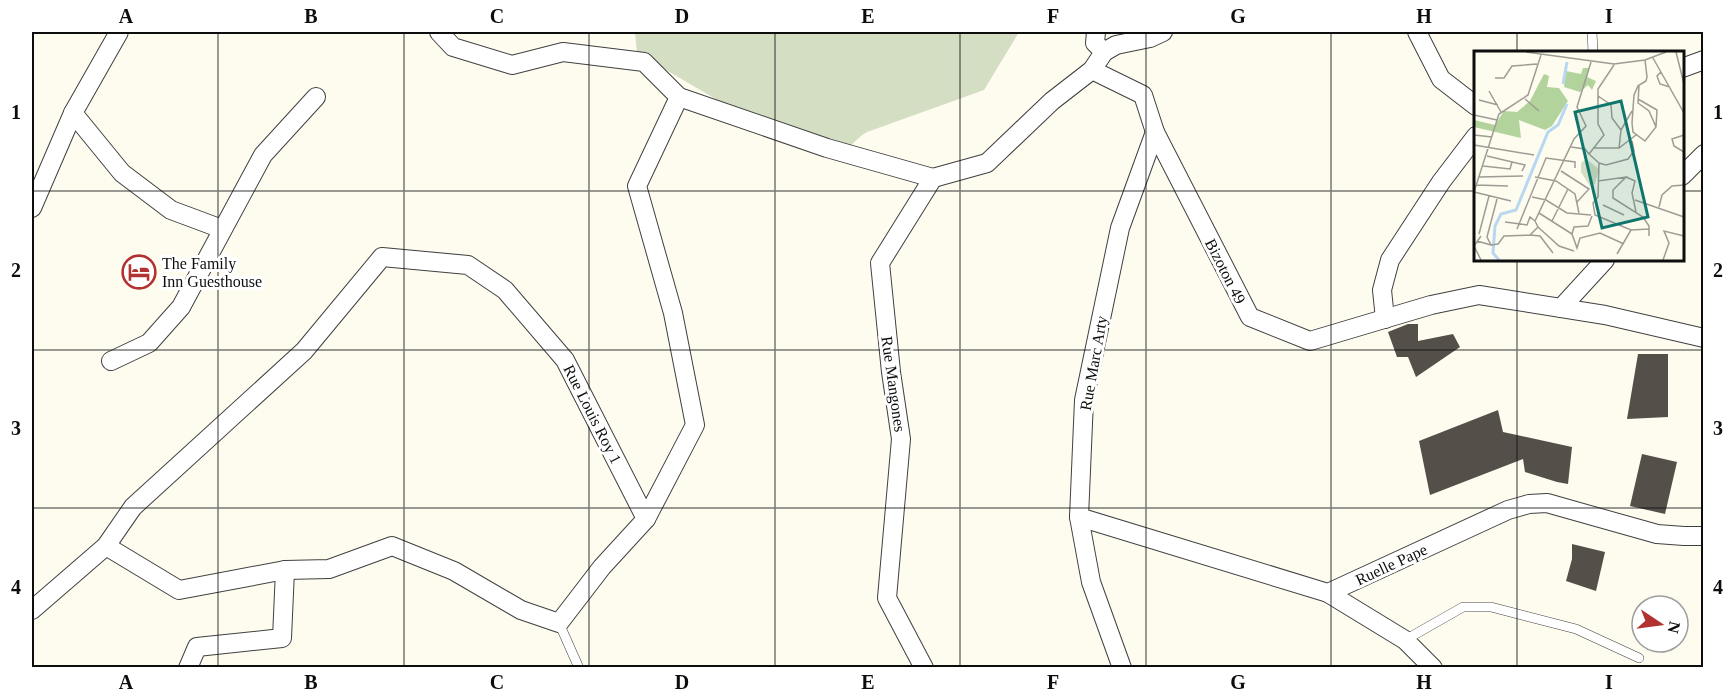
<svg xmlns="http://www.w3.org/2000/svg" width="1735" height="699" viewBox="0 0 1735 699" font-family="Georgia,serif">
  <rect width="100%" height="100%" fill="#fefbef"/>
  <path fill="#d3dec2" d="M635,32H1019L984,90L867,132L862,135L835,160L774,133L637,53Z"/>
  <g fill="#554f4a">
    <path d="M1408,324H1418V341L1453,334L1460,347L1416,377L1408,357H1397L1388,332Z"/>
    <path d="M1638,354H1668V417L1627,419Z"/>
    <path d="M1498,410L1503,432L1572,447L1568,484L1557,482L1525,472L1523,459L1430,495L1419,441Z"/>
    <path d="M1642,454L1677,462L1665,514L1630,506Z"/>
    <path d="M1572,544L1605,552L1596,591L1566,581L1572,559Z"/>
  </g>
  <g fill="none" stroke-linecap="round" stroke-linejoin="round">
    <g stroke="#404040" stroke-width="10">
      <g id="service">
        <path d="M1592,32L1593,52"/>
        <path d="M559,623L579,668"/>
        <path d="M1405,640L1463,607H1491L1576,629L1639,658"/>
      </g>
    </g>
    <g stroke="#404040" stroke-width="20">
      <g id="minor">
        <path d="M439,32L453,47L512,65L563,52L644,62L679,97L827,148L933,178"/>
        <path d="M1096,32L1095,43L1104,52"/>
        <path d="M1417,32L1441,79L1476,106"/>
        <path d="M1682,68L1704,60"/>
        <path d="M1092,70L1104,52L1116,45L1150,38L1163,32"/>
        <path d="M73,113L122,173L171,210L222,229"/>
        <path d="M1682,176L1704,154"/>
        <path d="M933,178L987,163L1052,101L1092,70L1143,95L1155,132L1250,317L1310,341L1431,305L1479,295L1605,315L1704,338"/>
        <path d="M32,208L73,113L119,32"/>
        <path d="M1561,308L1605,260"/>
        <path d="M1385,319L1382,290L1390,260L1441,182L1476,136"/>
        <path d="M111,361L149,343L181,307L263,155L316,97"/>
        <path d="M1079,517L1328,593L1508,510L1529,504L1547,503L1657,534L1684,536H1704"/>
        <path d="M106,546L179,590L285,570L329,569L392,546L454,571L521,610L559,623L602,567L646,519"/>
        <path d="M1328,593L1405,640L1433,668"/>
        <path d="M32,610L106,546L133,507L304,351L382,257L468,265L505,290L565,360L646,519L695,425L673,313L637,186L679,97"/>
        <path d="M188,668L197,647L282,638L285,570"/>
        <path d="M924,668L887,598L901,439L891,372L880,263L933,178"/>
        <path d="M1122,668L1091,582L1079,517L1084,400L1120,228L1155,132"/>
      </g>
    </g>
    <use href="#service" stroke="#fff" stroke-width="9"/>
    <use href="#minor" stroke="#fff" stroke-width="18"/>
  </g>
  <path fill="none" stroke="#0d0d0d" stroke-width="1.5" stroke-opacity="0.55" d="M218,32V668M404,32V668M589,32V668M775,32V668M960,32V668M1146,32V668M1331,32V668M1517,32V52M32,191H1476M1682,191H1704M1517,260V668M32,350H1704M32,508H1704"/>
  <defs>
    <g id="hotel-ring" transform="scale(1.725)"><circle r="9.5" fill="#fff" stroke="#b13231" stroke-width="1.5"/><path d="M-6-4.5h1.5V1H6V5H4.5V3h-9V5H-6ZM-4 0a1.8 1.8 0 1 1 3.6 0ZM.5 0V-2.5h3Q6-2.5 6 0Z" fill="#b13231"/></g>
  </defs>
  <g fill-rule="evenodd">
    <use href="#hotel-ring" x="139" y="272"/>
  </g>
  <g text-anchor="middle" stroke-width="6" stroke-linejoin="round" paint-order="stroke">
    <g font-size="16" fill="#0d0d0d" stroke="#fff" text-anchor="start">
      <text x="162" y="269">The Family<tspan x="162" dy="18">Inn Guesthouse</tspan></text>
    </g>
    <g font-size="16" fill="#0d0d0d" stroke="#fff">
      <text transform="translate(1226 271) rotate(63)" y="6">Bizoton 49</text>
      <text transform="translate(1093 363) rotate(-80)" y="6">Rue Marc Arty</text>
      <text transform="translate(894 384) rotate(82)" y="6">Rue Mangones</text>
      <text transform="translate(593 414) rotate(63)" y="6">Rue Louis Roy 1</text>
      <text transform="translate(1391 564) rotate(-25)" y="6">Ruelle Pape</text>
    </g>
  </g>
  <g transform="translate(1474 51)">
    <rect width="210" height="210" fill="#fefbef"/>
    <path d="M109,17H115L113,26L122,30L118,39L114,34L106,41L90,36L92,20L107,23ZM70,23L75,25L73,36L85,37L94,50L78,75L71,79L45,69L47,87L0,76V69L21,74L30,60L43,61L56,50Z" fill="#b2d49c"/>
    <path d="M112,108L125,118L121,133L116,135L107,121V112Z" fill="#d3dec2"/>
    <path fill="none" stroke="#b8d8f1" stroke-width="3" d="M89,33L93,11M25,209L19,202L21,175L27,163L42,159L74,81L84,74L93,53"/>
    <path fill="none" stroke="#9e9c95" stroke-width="1.5" d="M52,1L140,13L171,9L192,1M202,1L210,33M179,7L210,62M187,21L183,25L186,33L196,36M21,27H30L38,15L63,13M165,34L164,52L175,60L182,76L171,90L159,81L158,72L160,44L164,35L165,34L167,33L172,30L173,26L171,9M15,40L27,61M124,45L137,54L138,67L147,79L145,97M51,48L65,60M164,48L183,59L182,76M5,49L24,54M0,64L23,69M147,79L158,60M0,84L18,86M210,84L198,88L200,95L210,101M0,94L60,104M97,96L111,98L115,103M119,97H145L162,84M13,105L51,114L48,120M125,112L115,103L130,84L124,73V38L140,14M125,112L124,146L119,152L121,164L157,179L175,178M125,112L132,114L154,108L160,100L158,90M9,115L36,118L38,111M87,120L115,138L103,151M5,126L49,125M61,126L82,130L101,143L105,162M152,126L161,130L158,142L162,161M124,130L152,126L139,139V147L169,166L175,175V185M2,134L34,135M0,141L25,63L54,44L67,4M0,141L37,150M58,146L72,149L93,162L117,164M161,149L210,166M129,154L150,164M185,156L188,144L198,135L210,134M65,162L98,183M118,165L114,175L100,176L98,183L103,197L106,187L126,182L150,193M78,170L94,138M31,171L53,174L56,166L61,170M64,176L61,170L100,88L112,75L103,56L117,11M64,176L85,195L100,200M43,178L72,107L101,111V117M5,183L15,145M56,184L66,185L79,202M7,185L0,195L7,209M3,190L17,194L13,186L23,148M17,194L24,193L30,185L56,184L64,176M143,203L157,179M189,209L195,192L190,180L210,185"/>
    <path fill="#0f766e" fill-opacity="0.15" stroke="#0f766e" stroke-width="3" d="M147,50L174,166L128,177L101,61Z"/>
    <rect width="210" height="210" fill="none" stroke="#0d0d0d" stroke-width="3"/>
  </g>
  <rect width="1735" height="699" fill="none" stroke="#ffffff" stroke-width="66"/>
  <g transform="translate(1660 624) rotate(103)"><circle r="28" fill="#ffffff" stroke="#9e9e9e" stroke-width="1.5"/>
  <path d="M0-4.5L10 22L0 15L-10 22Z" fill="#b13231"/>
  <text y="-9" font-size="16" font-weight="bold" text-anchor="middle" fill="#0d0d0d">N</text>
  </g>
  <rect x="33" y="33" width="1669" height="633" fill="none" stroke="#0d0d0d" stroke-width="2"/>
  <g font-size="20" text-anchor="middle" font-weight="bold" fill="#0d0d0d">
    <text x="126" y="23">A</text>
    <text x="311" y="23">B</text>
    <text x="497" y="23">C</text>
    <text x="682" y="23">D</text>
    <text x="868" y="23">E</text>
    <text x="1053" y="23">F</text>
    <text x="1238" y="23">G</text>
    <text x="1424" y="23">H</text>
    <text x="1609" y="23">I</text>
    <text x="16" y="119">1</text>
    <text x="1718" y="119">1</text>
    <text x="16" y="277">2</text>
    <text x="1718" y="277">2</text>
    <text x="16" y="435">3</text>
    <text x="1718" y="435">3</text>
    <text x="16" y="594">4</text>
    <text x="1718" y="594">4</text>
    <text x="126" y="689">A</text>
    <text x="311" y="689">B</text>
    <text x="497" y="689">C</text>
    <text x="682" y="689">D</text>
    <text x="868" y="689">E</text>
    <text x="1053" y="689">F</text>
    <text x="1238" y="689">G</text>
    <text x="1424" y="689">H</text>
    <text x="1609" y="689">I</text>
  </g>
</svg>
